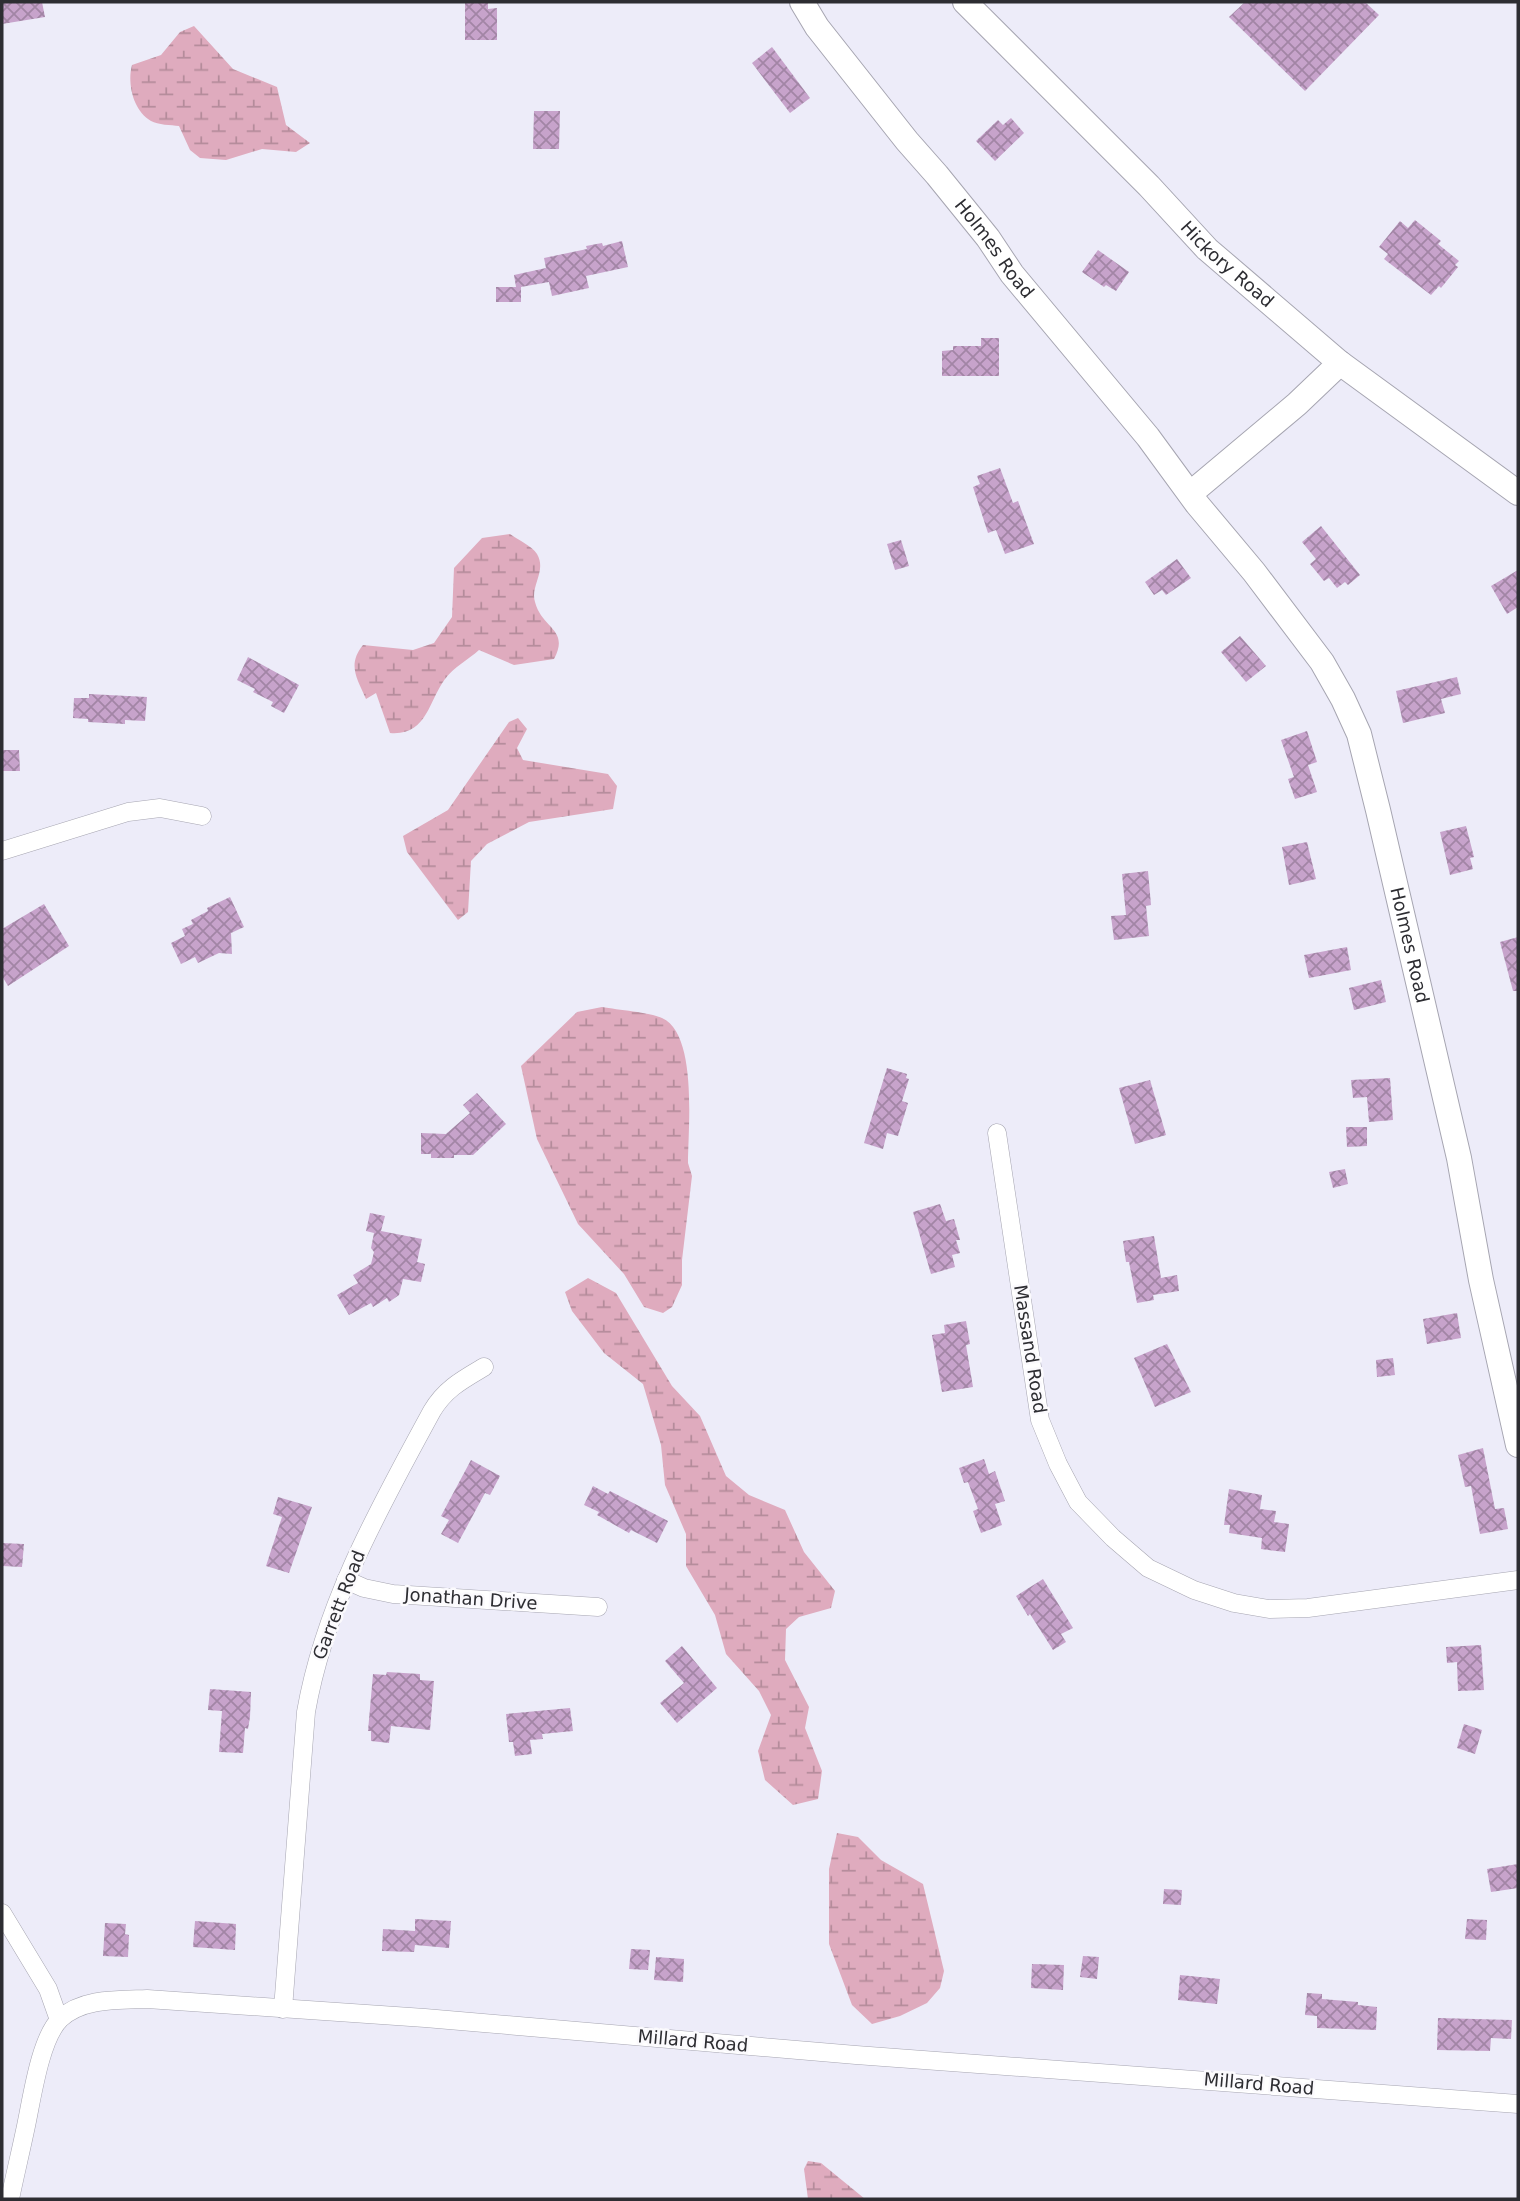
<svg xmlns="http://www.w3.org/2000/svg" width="1520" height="2201" viewBox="0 0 1520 2201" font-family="'DejaVu Sans',sans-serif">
  <defs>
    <pattern id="wetland-marsh" width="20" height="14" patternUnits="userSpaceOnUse" patternTransform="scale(1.75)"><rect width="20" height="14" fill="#dfabbe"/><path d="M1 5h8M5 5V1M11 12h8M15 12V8" fill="none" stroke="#b58c9b"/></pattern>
    <pattern id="building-cross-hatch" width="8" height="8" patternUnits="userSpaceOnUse" patternTransform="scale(1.75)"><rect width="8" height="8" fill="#c7a3cb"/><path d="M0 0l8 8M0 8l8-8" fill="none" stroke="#a285a5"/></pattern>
  </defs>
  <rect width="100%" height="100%" fill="#edecf9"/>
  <g fill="url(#wetland-marsh)">
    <path d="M194,26L233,69L277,87L286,125L310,143L296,152L262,149L226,160L200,158L190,150L179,126C171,125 158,125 151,121C133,111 127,83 132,65L161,55L180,32Z"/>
    <path d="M510,534C518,540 532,546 537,554C547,571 530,586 535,602C542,629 570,629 554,659L514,665L479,650C469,659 453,668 445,679C428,702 427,736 390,733L376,693L366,699C357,678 347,665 363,645L413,650L434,643L452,617L454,568L482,538Z"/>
    <path d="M518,718L527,729L517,748L523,760L608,774L617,786L613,809L529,822L487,844L471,861L468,912L458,920L407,852L403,836L448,810L509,722Z"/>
    <path d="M602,1007C618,1010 649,1012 662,1018C698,1034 688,1129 688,1163L692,1176L682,1260V1285L672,1307L663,1313L644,1307L624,1274L578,1224L537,1139L521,1066L577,1012Z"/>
    <path d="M588,1278L616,1293L672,1386L700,1416L726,1476L749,1495L785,1510L804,1552L835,1591L831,1608L799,1617L786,1629L785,1660L809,1707L805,1728L822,1771L818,1799L793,1805L765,1780L758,1751L771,1715L759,1691L726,1654L715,1615L686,1566V1534L665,1485L661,1445L643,1384L604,1353L572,1311L565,1292Z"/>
    <path d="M837,1833L858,1837L881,1860L923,1884L944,1971L940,1988L927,2003L900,2016L872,2024L852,2005L829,1944V1869Z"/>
    <path d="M808,2161L821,2163L865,2199H808L804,2169Z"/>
  </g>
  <g fill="url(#building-cross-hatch)">
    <path d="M2,2H42L45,17L2,24Z"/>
    <path d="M465,2H488V9L497,8V40H465Z"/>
    <path d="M1245,2H1365L1379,15L1305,91L1229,17Z"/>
    <path d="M772,47L810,98L790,113L752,63Z"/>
    <path d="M534,111H560L559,149H533Z"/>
    <path d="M1011,118L1024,133L995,161L976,141L998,120L1003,125Z"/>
    <path d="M1415,220L1441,241L1438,244L1459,261L1455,265L1458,267L1441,288L1439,286L1431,295L1384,259L1388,254L1379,247L1400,221L1408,228Z"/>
    <path d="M622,241L628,267L586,276L589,288L552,296L549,282L521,287V302H496V287H516L514,275L546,268L544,258L587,249L586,246L602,243L603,246Z"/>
    <path d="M1098,250L1129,272L1116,291L1106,285L1104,287L1082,272Z"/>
    <path d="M981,338H999V376H942V351L953,350V346H981Z"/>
    <path d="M1000,468L1013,503L1018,501L1034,544L1005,554L996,530L988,533L973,487L980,484L977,476Z"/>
    <path d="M1321,526L1360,575L1348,585L1345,582L1337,588L1329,578L1324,581L1310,564L1316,559L1302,542Z"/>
    <path d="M901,540L909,566L895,570L887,544Z"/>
    <path d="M1177,559L1191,578L1166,595L1162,590L1154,595L1145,582Z"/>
    <path d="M1518,570V607L1507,614L1491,586Z"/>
    <path d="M1240,636L1266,666L1246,682L1221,652Z"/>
    <path d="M248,657L299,685L284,713L271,706L273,702L253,692L255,689L237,680Z"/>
    <path d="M1457,677L1461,694L1441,699L1445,713L1403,723L1396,691Z"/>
    <path d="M89,694L147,697L145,721L125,720V724L88,722V719L73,718L74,698H89Z"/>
    <path d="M1307,731L1317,762L1308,765L1317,792L1295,799L1288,779L1294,777L1281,740Z"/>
    <path d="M2,750H19L20,771H2Z"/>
    <path d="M1466,826L1474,857L1470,858L1473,869L1450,875L1440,832Z"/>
    <path d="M1307,842L1316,879L1289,885L1282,847Z"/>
    <path d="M1148,871L1151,905L1146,906L1149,936L1114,940L1111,916L1126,915L1122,874Z"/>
    <path d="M230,897L244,927L231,933L232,954L219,953L198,963L195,957L181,964L171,943L185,936L182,929L193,924L191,920L208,911L207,908Z"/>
    <path d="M44,904L69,946L8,986L2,976V929Z"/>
    <path d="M1518,937V991H1513L1500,942Z"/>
    <path d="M1347,947L1351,970L1309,978L1304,955Z"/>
    <path d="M1381,980L1386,1002L1354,1010L1349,988Z"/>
    <path d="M887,1068L907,1074L906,1078L909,1079L902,1101L908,1103L898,1136L887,1133L883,1149L864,1143Z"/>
    <path d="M1390,1078L1393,1120L1369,1122L1367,1097L1353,1098L1351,1080Z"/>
    <path d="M1150,1080L1166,1135L1135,1144L1119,1088Z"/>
    <path d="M477,1093L506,1124L473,1155H454V1158H431V1154H421V1133L446,1134L470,1113L463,1105Z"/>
    <path d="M1346,1127H1367V1146L1347,1147Z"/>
    <path d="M1345,1169L1348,1184L1333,1188L1329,1172Z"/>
    <path d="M940,1204L946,1221L954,1219L960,1240H956L960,1253L952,1255L955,1267L931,1274L913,1212Z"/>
    <path d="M370,1213L385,1216L381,1231L422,1239L417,1262L425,1264L421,1282L403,1279L399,1295L389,1302L387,1298L373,1307L371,1303L349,1315L337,1295L358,1283L353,1275L371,1264L374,1252L371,1248L374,1233L366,1231Z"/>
    <path d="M1154,1236L1161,1278L1177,1275L1179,1291L1153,1295L1154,1300L1137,1303L1129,1262H1126L1123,1241Z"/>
    <path d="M1457,1313L1461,1338L1427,1344L1423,1319Z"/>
    <path d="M966,1321L970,1344L966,1345L973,1387L942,1392L932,1335L945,1333L944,1325Z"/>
    <path d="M1167,1344L1191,1392L1155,1407L1134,1358Z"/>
    <path d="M1393,1358L1395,1375L1377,1377L1376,1360Z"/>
    <path d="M1483,1448L1495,1509L1504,1508L1508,1529L1480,1534L1471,1486L1465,1487L1458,1455Z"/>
    <path d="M984,1459L989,1474L995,1471L1005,1501L995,1504L1002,1525L981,1533L973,1511L978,1509L968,1482L964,1483L959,1468Z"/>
    <path d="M471,1460L500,1476L490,1495L485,1493L458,1543L441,1534L449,1520L441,1516Z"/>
    <path d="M593,1486L608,1494L610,1491L668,1521L657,1543L631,1530L629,1533L597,1515L599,1512L584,1505Z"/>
    <path d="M1229,1489L1262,1495L1260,1509L1276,1511L1274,1522L1289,1524L1285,1552L1261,1549L1262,1538L1229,1533L1230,1525H1224Z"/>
    <path d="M278,1497L312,1507L289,1573L266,1566L282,1517L273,1514Z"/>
    <path d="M2,1543L24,1544L22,1567L2,1566Z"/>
    <path d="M1043,1579L1073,1628L1061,1634L1066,1642L1053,1650L1030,1614L1028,1616L1016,1596Z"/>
    <path d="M1481,1645L1484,1690L1458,1691L1457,1662L1447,1663L1446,1647Z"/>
    <path d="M682,1646L717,1688L677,1723L660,1703L684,1683L665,1661Z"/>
    <path d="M387,1672L420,1674V1680L434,1681L430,1730L391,1726L389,1743L371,1741V1731H368L373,1674L386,1675Z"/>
    <path d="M210,1689L251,1692L250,1717L248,1729L245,1728L243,1753L219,1752L222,1711L208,1710Z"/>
    <path d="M570,1708L573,1731L542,1734L543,1739L530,1740L532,1754L515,1756L513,1742H509L506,1714Z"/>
    <path d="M1464,1724L1482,1730L1475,1754L1457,1748Z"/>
    <path d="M1518,1864V1888L1491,1892L1487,1869Z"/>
    <path d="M1164,1889L1182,1890L1181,1905L1163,1904Z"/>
    <path d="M415,1919L451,1921L449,1948L415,1945L414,1952L382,1951L383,1929L415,1931Z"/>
    <path d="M1467,1919L1487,1920L1486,1940L1465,1939Z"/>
    <path d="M195,1921L236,1924L235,1950L193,1947Z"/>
    <path d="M105,1923L126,1924L125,1934L129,1935L128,1957L103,1956Z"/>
    <path d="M631,1949L650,1950L648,1970L629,1969Z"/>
    <path d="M1083,1956L1099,1957L1097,1979L1080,1977Z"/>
    <path d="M656,1957L684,1959L683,1982L654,1980Z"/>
    <path d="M1032,1964L1064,1965L1063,1990L1031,1988Z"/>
    <path d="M1180,1975L1220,1979L1217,2004L1178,2000Z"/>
    <path d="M1307,1993L1322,1994V1999L1358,2002V2005L1377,2007L1376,2030L1317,2028V2016L1305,2015Z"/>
    <path d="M1438,2018L1512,2020L1511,2039L1491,2038L1490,2051L1437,2050Z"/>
  </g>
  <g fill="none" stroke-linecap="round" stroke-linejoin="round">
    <g stroke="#a6a5b1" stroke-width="19">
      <g id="street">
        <path d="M2,851L128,812L160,808L202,816"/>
        <path d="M997,1133L1040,1420L1058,1464L1078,1502L1113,1538L1148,1568L1194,1590L1234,1603L1269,1609L1308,1608L1518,1580"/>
        <path d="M346,1580L364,1588L393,1594L598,1607"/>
        <path d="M2,1913L48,1989L59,2020"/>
        <path d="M283,2009L306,1712C325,1603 380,1507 432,1411C445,1389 462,1380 484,1367"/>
        <path d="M10,2199C15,2175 21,2150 26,2126C32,2098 40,2039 60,2019C82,1998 118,2000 147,1999L425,2018L856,2055L1518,2104"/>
      </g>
    </g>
    <g stroke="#a6a5b1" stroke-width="26">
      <g id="secondary">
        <path id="s1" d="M802,2L817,27L907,141L937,175L988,238L1012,274L1148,437L1197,504L1254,572L1322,662L1343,699L1359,734L1378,810L1459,1158L1481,1280L1518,1445"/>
        <path id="s2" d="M965,2L1149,186L1207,249L1340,363L1518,493"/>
        <path d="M1191,493L1297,404L1340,363"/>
      </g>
    </g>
    <use href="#street" stroke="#fff" stroke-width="18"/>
    <use href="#secondary" stroke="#fff" stroke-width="24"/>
  </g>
  <g text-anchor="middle" stroke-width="5" stroke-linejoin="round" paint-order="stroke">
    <g font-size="18" fill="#2d2d32" stroke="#fbfafd">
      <text dy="6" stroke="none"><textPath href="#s1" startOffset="313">Holmes Road</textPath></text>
      <text dy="6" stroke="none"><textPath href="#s2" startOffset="371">Hickory Road</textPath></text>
      <text dy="6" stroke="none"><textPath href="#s1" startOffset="1139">Holmes Road</textPath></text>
      <text transform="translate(1030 1349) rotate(81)" y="6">Massand Road</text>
      <text transform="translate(471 1599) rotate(4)" y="6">Jonathan Drive</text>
      <text transform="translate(339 1605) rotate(-69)" y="6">Garrett Road</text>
      <text transform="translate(693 2041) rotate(5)" y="6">Millard Road</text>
      <text transform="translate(1259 2084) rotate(5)" y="6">Millard Road</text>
    </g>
  </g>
  <rect width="1520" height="2201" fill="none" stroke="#2d2d32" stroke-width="7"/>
</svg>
